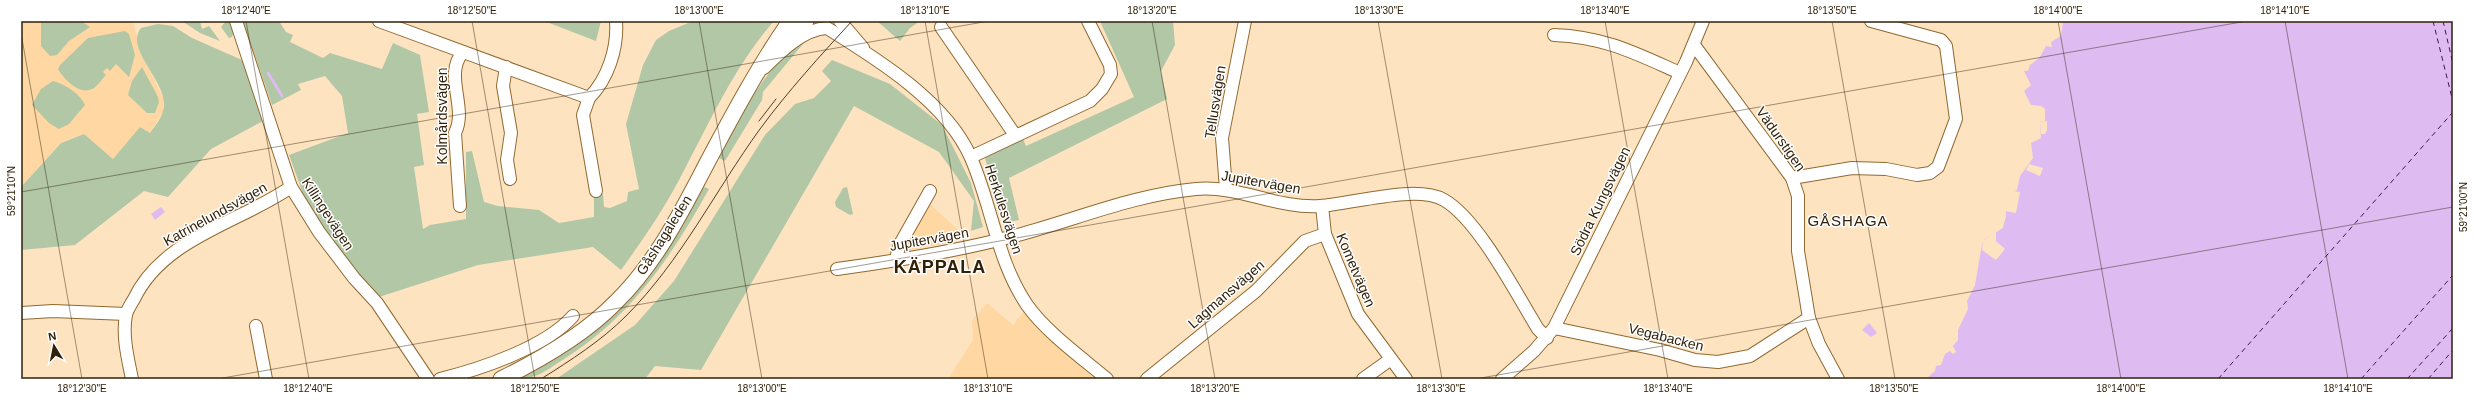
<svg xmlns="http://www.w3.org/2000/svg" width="2474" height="400" viewBox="0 0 2474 400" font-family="Arial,sans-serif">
  <rect width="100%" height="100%" fill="#fee3c1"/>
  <g fill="#fed7a3">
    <path d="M21,21H133L141,54L164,99L163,112L150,133L140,127L113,159L84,134L61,142L21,187Z"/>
    <path d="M920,195L967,238L888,255Z"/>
    <path d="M987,303L1013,325L1025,310L1037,324L1038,330L1095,379H948L973,340L972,320Z"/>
  </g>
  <g fill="#b1c7a5">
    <path d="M41,21H81L90,27L69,41L57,55L50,56L41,46Z"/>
    <path d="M182,21H200L202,29L209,26L220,41L200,33Z"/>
    <path d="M226,21H231L234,31L232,37L229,38L221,27Z"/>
    <path d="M243,21H279L286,32L293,35L290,42L323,58L330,53L382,69L393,43L420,55L429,112L417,114L424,165L414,167L423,229L430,225L466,219V152L472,151L484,202L498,206L539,210L559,223L594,217V197L599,193L603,194L604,207L610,208L627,201L628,192L639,189L626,124L643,65L656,40L669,31L693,21H774C733,68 708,126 679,180C662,212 642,241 621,270L593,247L478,265L379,297L334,248L301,193L302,191L289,155L348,133L342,96L325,76L298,84L301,90L272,105Z"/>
    <path d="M544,21H601L596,41Z"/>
    <path d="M877,21H920L910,28L900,41Z"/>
    <path d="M1100,21H1173L1175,45L1161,71L1167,99L1009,178L1019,220L1004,223L985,158L1023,139L1026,146L1134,97Z"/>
    <path d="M158,24L173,26L192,38L242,60L263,121L211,149L168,197L144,191L75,245L21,250V187L61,143L84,134L113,159L140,127L150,133C155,126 161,119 163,111C172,85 123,50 141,28Z"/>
    <path d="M125,31L129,34L135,55L129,77L116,64L110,71L107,68L103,72L106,75C101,80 96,89 89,90C77,93 63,78 58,69L60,65L88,38Z"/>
    <path d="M807,39L763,92L762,100L725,161L719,158C743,114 762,67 807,39Z"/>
    <path d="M832,60L890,84L942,125L971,183L983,227L971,231L974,201L939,152L854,106L701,370L655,366L645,379H556L635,325L674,281L765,135L795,104L814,98L831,81L822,71Z"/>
    <path d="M142,67L158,97L159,102L155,113H147L128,95L132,81Z"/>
    <path d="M53,81C65,84 80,94 85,105L69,124L59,129L49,123L32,105L41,89Z"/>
    <path d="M702,186L709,189C672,256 630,318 564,359C545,371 538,379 515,379L580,342Z"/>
    <path d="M847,187L853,214L850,215L836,207L835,202L843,188Z"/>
  </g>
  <g fill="#debbf0">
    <path d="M2063,21H2453V379H1926L1935,371L1936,366L1941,365L1945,354L1950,351L1953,354L1956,352L1953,346L1958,340V330L1968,309L1967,301L1975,285L1982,244L1985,239L2003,228L2006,216L2005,198L2017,190L2020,176L2033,158L2031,143L2041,138L2040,122L2045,121V109L2041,106L2031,105L2024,91L2031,85L2024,71H2028L2030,65L2040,57L2046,46L2052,47L2051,42L2061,36Z"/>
    <path d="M161,207L165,212L155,220L151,214Z"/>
    <path d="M1869,323L1877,333L1871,337L1862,330Z"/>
  </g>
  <g fill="#fee3c1">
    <path d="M2047,121V130L2045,134H2041L2040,122Z"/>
    <path d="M2029,164L2043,168L2040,176L2026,170Z"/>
    <path d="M2013,191L2020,192L2016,213L2005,211V198Z"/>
    <path d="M1996,231V241L2005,249L1996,260L1982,250L1983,241Z"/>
  </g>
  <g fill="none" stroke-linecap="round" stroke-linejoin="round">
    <path stroke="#debbf0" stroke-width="3" d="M268,73L282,96"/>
    <g stroke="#411653" stroke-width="1" stroke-dasharray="5 4" stroke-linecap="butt">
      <path d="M2433,21L2453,102"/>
      <path d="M2443,21L2453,64"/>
      <path d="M2218,379L2453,112"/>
      <path d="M2361,379L2453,275"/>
      <path d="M2407,379L2453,328"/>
      <path d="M2428,379L2453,350"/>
    </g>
    <g stroke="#90692f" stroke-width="14">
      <g id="minor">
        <path d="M236,21L291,187L319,232L354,278L377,303L428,379"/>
        <path d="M379,21L589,98C608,79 618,48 616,21"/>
        <path d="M840,21L863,48"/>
        <path d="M941,27L1015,135"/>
        <path d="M1554,35C1605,37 1635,53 1680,73"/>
        <path d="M1694,45L1792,178L1798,196V251L1809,318L1819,344L1838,379"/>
        <path d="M506,67L503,86L511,133L507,160L510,179"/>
        <path d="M764,68C780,52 803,29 827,28C877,59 947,102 971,158C992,206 997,261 1027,305C1046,332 1081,357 1107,379"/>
        <path d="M589,98L583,115L596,191"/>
        <path d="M971,157L1090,101L1102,89L1111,74L1110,65L1088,21"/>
        <path d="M1792,178L1852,168L1886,169L1917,175L1930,173L1938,167L1956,119L1946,46L1941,40L1871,21"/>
        <path d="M1226,189L1222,138L1245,21"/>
        <path d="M460,206L455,133C468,107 443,75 463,52"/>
        <path d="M1322,206L1325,234L1358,314L1406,379"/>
        <path d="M896,260L899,246L930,191"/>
        <path d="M837,269C895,261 954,252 1010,237C1073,221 1131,195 1196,189C1239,185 1277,209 1320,206C1352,204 1416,184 1444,200C1478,219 1517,295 1538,329L1547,338"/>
        <path d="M21,313L53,311L126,314"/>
        <path d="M256,326L266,379"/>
        <path d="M1554,328L1660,350L1695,360L1718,362L1750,356L1809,318"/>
        <path d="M132,379C128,359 122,336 126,315C127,310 131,304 134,299C163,238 239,223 291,187"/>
        <path d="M440,379C481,369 546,347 573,316"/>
        <path d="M1147,379L1256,291L1305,241L1325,234"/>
        <path d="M1363,379L1391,359"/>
        <path d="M1502,379L1534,351L1554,328L1686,62L1703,21"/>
      </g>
    </g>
    <g stroke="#90692f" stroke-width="17">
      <g id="major">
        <path d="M784,38L806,21"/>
        <path d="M501,379C542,359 584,335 616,302C656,263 682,211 707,163C732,116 760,64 790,21"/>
      </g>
    </g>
    <use href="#minor" stroke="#fff" stroke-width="12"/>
    <use href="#major" stroke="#fff" stroke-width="15"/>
    <g stroke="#513f25" stroke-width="1">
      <path d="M759,121L776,99"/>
      <path d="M541,379C571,360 601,341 626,316C681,261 715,191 760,129C788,91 820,56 852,21"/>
    </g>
  </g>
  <path fill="none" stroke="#312109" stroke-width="1" stroke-opacity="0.45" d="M246,21L309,379M472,21L535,379M699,21L762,379M925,21L988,379M1152,21L1215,379M1378,21L1442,379M1605,21L1668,379M1832,21L1895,379M2058,21L2121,379M2285,21L2348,379M21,33L82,379M21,192L989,21M217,379L2247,21M1475,379L2453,207"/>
  <g text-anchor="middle" stroke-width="3" stroke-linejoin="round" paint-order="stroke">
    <g font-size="14" fill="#312109" stroke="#fff">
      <text transform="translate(1215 102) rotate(-81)" y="5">Tellusvägen</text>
      <text transform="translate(442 116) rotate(-90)" y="5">Kolmårdsvägen</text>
      <text transform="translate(1781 139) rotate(55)" y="5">Vädurstigen</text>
      <text transform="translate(1261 182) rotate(10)" y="5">Jupitervägen</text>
      <text transform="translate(1600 201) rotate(-64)" y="5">Södra Kungsvägen</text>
      <text transform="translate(1004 209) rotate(72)" y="5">Herkulesvägen</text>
      <text transform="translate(215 214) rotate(-29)" y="5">Katrinelundsvägen</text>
      <text transform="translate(328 214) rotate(57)" y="5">Killingevägen</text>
      <text transform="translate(664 235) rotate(-58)" y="5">Gåshagaleden</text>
      <text transform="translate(929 239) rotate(-10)" y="5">Jupitervägen</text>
      <text transform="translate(1356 270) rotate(67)" y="5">Kometvägen</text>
      <text transform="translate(1226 294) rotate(-41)" y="5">Lagmansvägen</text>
      <text transform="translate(1666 337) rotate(14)" y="5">Vegabacken</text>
    </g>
    <g font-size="15" letter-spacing="1" fill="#312109" stroke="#fff">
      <text x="1848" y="226">GÅSHAGA</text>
    </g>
    <g font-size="18" font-weight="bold" letter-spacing="1" fill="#312109" stroke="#fff">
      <text x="940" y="273">KÄPPALA</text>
    </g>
  </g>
  <rect width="2474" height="400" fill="none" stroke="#ffffff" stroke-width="44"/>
  <g transform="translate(54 346) rotate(350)" stroke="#ffffff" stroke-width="3" paint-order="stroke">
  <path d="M0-3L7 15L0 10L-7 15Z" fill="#312109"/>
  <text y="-6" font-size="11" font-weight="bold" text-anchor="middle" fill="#312109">N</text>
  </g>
  <rect x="22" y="22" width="2430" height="356" fill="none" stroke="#312109" stroke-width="1.5"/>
  <g font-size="10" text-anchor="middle" fill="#312109">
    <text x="246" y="14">18°12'40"E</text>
    <text x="472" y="14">18°12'50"E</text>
    <text x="699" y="14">18°13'00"E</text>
    <text x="925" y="14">18°13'10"E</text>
    <text x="1152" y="14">18°13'20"E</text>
    <text x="1379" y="14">18°13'30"E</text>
    <text x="1605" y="14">18°13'40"E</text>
    <text x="1832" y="14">18°13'50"E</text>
    <text x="2058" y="14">18°14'00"E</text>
    <text x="2285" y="14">18°14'10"E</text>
    <text transform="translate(11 191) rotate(-90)" y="4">59°21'10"N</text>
    <text transform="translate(2463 207) rotate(-90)" y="4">59°21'00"N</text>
    <text x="82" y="392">18°12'30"E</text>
    <text x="308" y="392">18°12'40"E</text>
    <text x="535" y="392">18°12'50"E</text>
    <text x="762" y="392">18°13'00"E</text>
    <text x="988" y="392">18°13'10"E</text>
    <text x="1215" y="392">18°13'20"E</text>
    <text x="1441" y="392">18°13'30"E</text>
    <text x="1668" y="392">18°13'40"E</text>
    <text x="1894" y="392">18°13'50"E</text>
    <text x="2121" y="392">18°14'00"E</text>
    <text x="2348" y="392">18°14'10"E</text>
  </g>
</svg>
